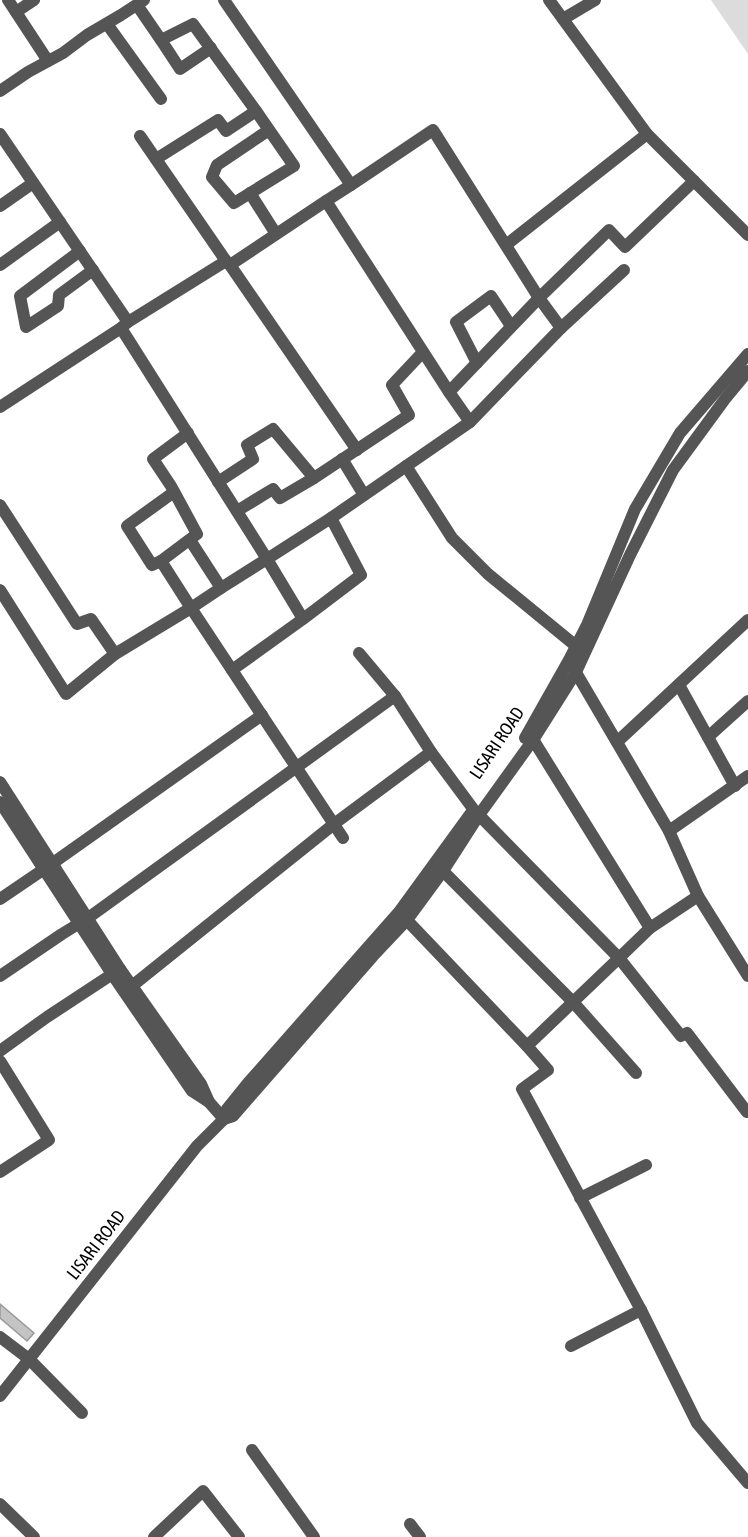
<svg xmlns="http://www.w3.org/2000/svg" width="748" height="1537" viewBox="0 0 748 1537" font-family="'Asap Condensed',sans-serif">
  <rect width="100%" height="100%" fill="#fff"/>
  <path fill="#dcdcdc" d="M711,0H748V54Z"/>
  <path fill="#c4c4c4" stroke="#999" stroke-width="1.5" d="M0,1304L34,1333L27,1341L0,1318Z"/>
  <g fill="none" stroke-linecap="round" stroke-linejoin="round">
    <g stroke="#555" stroke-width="12">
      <path d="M8,0L48,61"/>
      <path d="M224,0L351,185L433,130L539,298L449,392L326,201L230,265L357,450"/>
      <path d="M549,0L647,134L748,235"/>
      <path d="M137,5L161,40L193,24L256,111L226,131L218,120L156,159"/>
      <path d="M16,12L34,0"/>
      <path d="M563,19L595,0"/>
      <path d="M107,24L161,99"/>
      <path d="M161,40L180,69L211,48"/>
      <path d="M0,91L28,72L63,53L87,35L121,15L144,0"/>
      <path d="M256,111L294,166L234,203L212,177L217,165L269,130"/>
      <path d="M0,134L128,322"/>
      <path d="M140,136L226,261"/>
      <path d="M250,193L276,234"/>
      <path d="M326,201L351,185"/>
      <path d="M0,206L33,183"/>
      <path d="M506,245L647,134"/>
      <path d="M80,251L20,296L26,327L58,306L59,295L93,270"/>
      <path d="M0,265L60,222"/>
      <path d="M122,327L128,322L226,261L230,265"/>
      <path d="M561,328L624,270"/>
      <path d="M477,363L456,322L491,296L511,326"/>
      <path d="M0,407L121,328L267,559L221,588"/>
      <path d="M470,422L561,328L539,298L609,230L625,247L694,181"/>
      <path d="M342,459L364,495"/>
      <path d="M406,466L452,538L488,574L576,646"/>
      <path d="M314,478L409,415L392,385L423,352"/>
      <path d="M218,482L253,459L247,445L273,429L314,478L280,498L273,489L237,511"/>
      <path d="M174,492L127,526L152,565L161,561L191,608L221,588L190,540"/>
      <path d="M0,505L77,624L91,619L115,654L191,608L343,838"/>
      <path d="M331,518L470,422L449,392"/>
      <path d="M161,561L197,534L171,486L153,459L188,433"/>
      <path d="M0,590L66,694L115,654"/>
      <path d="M359,653L395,696"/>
      <path d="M571,664L669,831L698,896L748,976"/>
      <path d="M232,670L303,619L267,559L331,518L361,575L303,619"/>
      <path d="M679,685L735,786"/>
      <path d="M529,733L650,928L698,896"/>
      <path d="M708,737L748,701"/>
      <path d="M617,742L748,620"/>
      <path d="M669,831L748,776"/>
      <path d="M436,864L573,1002L619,958L681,1036L687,1033L747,1112L748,1111"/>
      <path d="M0,899L53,863L262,715"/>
      <path d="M400,913L527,1046L573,1002L636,1073"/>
      <path d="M0,976L62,934L88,918L395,696L431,752"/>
      <path d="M132,986L334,824L431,752L474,810L619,958L650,928"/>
      <path d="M527,1046L548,1070L522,1089L641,1310L697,1423L748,1483"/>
      <path d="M0,1051L47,1017L120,969"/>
      <path d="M0,1061L49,1140L0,1172"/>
      <path d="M580,1198L646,1165"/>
      <path d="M0,1337L29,1359L82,1413"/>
      <path d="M571,1346L641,1310"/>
      <path d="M252,1450L314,1537"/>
      <path d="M410,1524L420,1537"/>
      <path d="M154,1537L203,1491L239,1537"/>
    </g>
    <g stroke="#555" stroke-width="12">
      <path d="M525,738L569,660L587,625L635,509L680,433L748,354"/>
      <path d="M0,782L120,969L201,1084L209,1102"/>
      <path d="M0,802L112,974L192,1091L209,1102L224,1119"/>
      <path d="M224,1119L227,1109L248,1083L399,912L471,813"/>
      <path d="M0,1396L197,1146L224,1119L233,1116L373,956L407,920L443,871L479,815L533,740L576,672L630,555L673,470L725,399L748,371"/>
      <path d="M0,1504L34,1537"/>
    </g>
  </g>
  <g text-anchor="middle" stroke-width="4.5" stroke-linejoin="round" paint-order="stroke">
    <g font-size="18" fill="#000" stroke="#fff">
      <text transform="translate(497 743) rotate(-56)" y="6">LISARI ROAD</text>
      <text transform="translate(96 1245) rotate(-52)" y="6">LISARI ROAD</text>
    </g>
  </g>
</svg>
